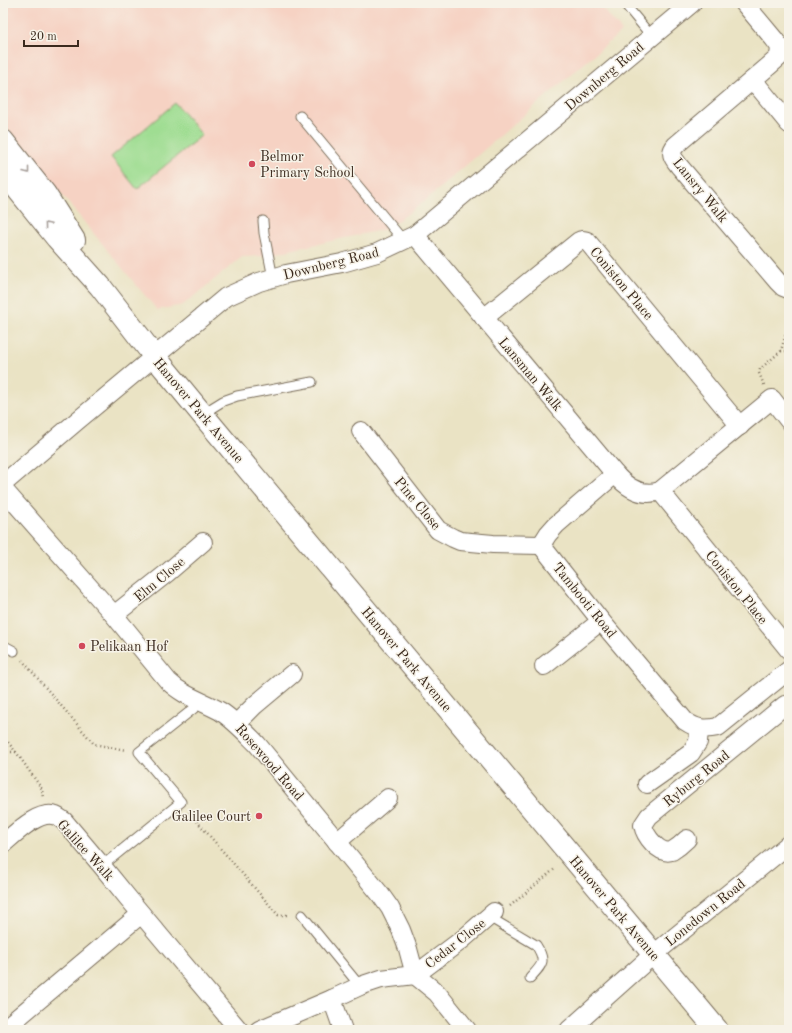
<svg xmlns="http://www.w3.org/2000/svg" width="792" height="1033" viewBox="0 0 792 1033" font-family="'Old Standard TT',serif">
  <rect width="100%" height="100%" fill="#f7f3e8"/>
  <filter id="ink" filterUnits="userSpaceOnUse"><feTurbulence type="fractalNoise" baseFrequency=".025" numOctaves="2"/><feDisplacementMap in="SourceGraphic" scale="8" xChannelSelector="R" yChannelSelector="G"/><feConvolveMatrix kernelMatrix="1 2 1 2 8 2 1 2 1" color-interpolation-filters="sRGB"/></filter>
  <filter id="wash" filterUnits="userSpaceOnUse"><feTurbulence type="fractalNoise" baseFrequency=".012" numOctaves="4" result="noise"/><feDisplacementMap in="SourceGraphic" scale="16" xChannelSelector="R" yChannelSelector="G"/><feGaussianBlur stdDeviation="0.9" result="paint"/><feColorMatrix in="noise" values="0 0 0 0 0 0 0 0 0 0 0 0 0 0 0 0 0 1.4 0 .05"/><feComposite in="paint" operator="in"/></filter>
  <g filter="url(#wash)">
    <rect width="100%" height="100%" fill="#eae3c4"/>
    <path fill="#f6d2c3" d="M3,3H598L622,31L421,204L386,229L263,256L242,257L183,305L157,310L3,124Z"/>
    <path fill="#9fdd92" stroke="#6d8458" d="M175,103L202,135L137,189L111,157Z"/>
  </g>
  <g filter="url(#ink)">
    <g fill="none" stroke-linecap="round" stroke-linejoin="round">
      <g stroke="#786b58" stroke-width="11">
        <g id="lane">
          <path d="M624,3L652,37"/>
          <path d="M300,116L403,240"/>
          <path d="M263,221L264,233L273,278"/>
          <path d="M202,414L223,401L237,396L312,382"/>
          <path d="M3,645L14,651"/>
          <path d="M102,866L181,802L139,752L202,702"/>
          <path d="M302,915L360,986"/>
          <path d="M489,917L536,945C547,962 542,965 530,978"/>
        </g>
      </g>
      <g stroke="#786b58" stroke-width="20">
        <g id="street">
          <path d="M744,3L774,39L780,47L779,57L770,65L676,145C668,154 674,159 680,167L778,282L783,287L788,289L789,288"/>
          <path d="M753,80L789,124"/>
          <path d="M415,235L615,474C627,488 642,497 660,491L772,399L789,421"/>
          <path d="M484,318L579,241C582,239 583,240 587,241L740,426"/>
          <path d="M361,431L438,530L453,538L460,541L493,544L541,545"/>
          <path d="M3,484L77,421L226,297L259,282L286,274L342,263L377,253L415,235L692,3"/>
          <path d="M3,489L114,615L168,681C183,696 202,701 220,711C234,720 245,732 257,744L380,894L390,908L401,930L408,949L415,975L437,993L467,1030"/>
          <path d="M660,491L789,650"/>
          <path d="M541,545L601,621L685,721C697,729 704,730 718,727L789,670"/>
          <path d="M541,545L548,534L556,525L615,474"/>
          <path d="M114,615L167,573L203,542"/>
          <path d="M544,666L601,621"/>
          <path d="M237,723L255,705L292,674"/>
          <path d="M647,784L691,753L698,742L699,729"/>
          <path d="M687,839C683,843 677,848 672,851C659,855 645,836 643,825L649,816L785,705"/>
          <path d="M337,842L388,798"/>
          <path d="M3,844C15,834 39,809 56,816C59,817 62,820 64,821L102,866L128,898L239,1030"/>
          <path d="M332,999L343,1030"/>
          <path d="M3,1030L141,914"/>
          <path d="M259,1030L332,999L360,986L381,979L415,975L463,939L494,912"/>
          <path d="M569,1030L654,954L789,844"/>
        </g>
      </g>
      <g stroke="#786b58" stroke-width="24">
        <g id="secondary">
          <path d="M3,141L45,194L74,240"/>
          <path d="M3,171L57,238L100,286L155,357L202,414L717,1030"/>
        </g>
      </g>
      <g stroke="#786b58" stroke-width="2.5" stroke-dasharray="1 3" stroke-linecap="butt">
        <path d="M781,351H789"/>
        <path d="M764,385L759,373L760,369L781,351L789,322"/>
        <path d="M22,660L94,744L126,750"/>
        <path d="M3,736L16,752L42,789L43,799"/>
        <path d="M3,752H16"/>
        <path d="M189,812L278,915H289"/>
        <path d="M510,906L556,868"/>
      </g>
      <use href="#lane" stroke="#fff" stroke-width="9"/>
      <use href="#street" stroke="#fff" stroke-width="18"/>
      <use href="#secondary" stroke="#fff" stroke-width="22"/>
    </g>
    <defs><path id="oneway-chevron" d="M-2-3.5L2.5 0L-2 3.5" fill="none" stroke-width="1.6" stroke-linecap="round" stroke-linejoin="round"/></defs>
    <g stroke="#a79f9a">
      <use href="#oneway-chevron" transform="translate(27 171) rotate(52)"/>
      <use href="#oneway-chevron" transform="translate(47 225) rotate(-130)"/>
    </g>
  </g>
  <g fill="#d1495b" stroke="#f7f3e8" stroke-width="1.5">
    <circle cx="252" cy="164" r="4"/>
    <circle cx="82" cy="646" r="4"/>
    <circle cx="259" cy="816" r="4"/>
  </g>
  <g text-anchor="middle" stroke-width="3" stroke-linejoin="round" paint-order="stroke">
    <g font-size="14" fill="#3b2a1e" stroke="#f7f3e8">
      <text transform="translate(604 76) rotate(-40)" y="5">Downberg Road</text>
      <text transform="translate(701 190) rotate(51)" y="5">Lansry Walk</text>
      <text transform="translate(331 263) rotate(-14)" y="5">Downberg Road</text>
      <text transform="translate(622 283) rotate(50)" y="5">Coniston Place</text>
      <text transform="translate(531 374) rotate(50)" y="5">Lansman Walk</text>
      <text transform="translate(199 410) rotate(50)" y="5">Hanover Park Avenue</text>
      <text transform="translate(418 503) rotate(50)" y="5">Pine Close</text>
      <text transform="translate(159 579) rotate(-40)" y="5">Elm Close</text>
      <text transform="translate(737 587) rotate(51)" y="5">Coniston Place</text>
      <text transform="translate(585 600) rotate(51)" y="5">Tambooti Road</text>
      <text transform="translate(407 659) rotate(50)" y="5">Hanover Park Avenue</text>
      <text transform="translate(270 762) rotate(49)" y="5">Rosewood Road</text>
      <text transform="translate(696 778) rotate(-39)" y="5">Ryburg Road</text>
      <text transform="translate(86 850) rotate(48)" y="5">Galilee Walk</text>
      <text transform="translate(615 908) rotate(50)" y="5">Hanover Park Avenue</text>
      <text transform="translate(705 912) rotate(-39)" y="5">Lonedown Road</text>
      <text transform="translate(455 943) rotate(-38)" y="5">Cedar Close</text>
    </g>
    <g font-size="14" fill="#3b2a1e" stroke="#f7f3e8" text-anchor="start">
      <text x="260" y="161">Belmor<tspan x="260" dy="16">Primary School</tspan></text>
      <text x="90" y="651">Pelikaan Hof</text>
      <text x="251" y="821" text-anchor="end">Galilee Court</text>
    </g>
  </g>
  <rect width="792" height="1033" fill="none" stroke="#f7f3e8" stroke-width="16"/>
  <path d="M24 40v6h54v-6" fill="none" stroke="#3b2a1e" stroke-width="2"/>
  <text x="30" y="40" font-size="12" fill="#3b2a1e" stroke="#f7f3e8" stroke-width="3" paint-order="stroke">20 m</text>
</svg>
